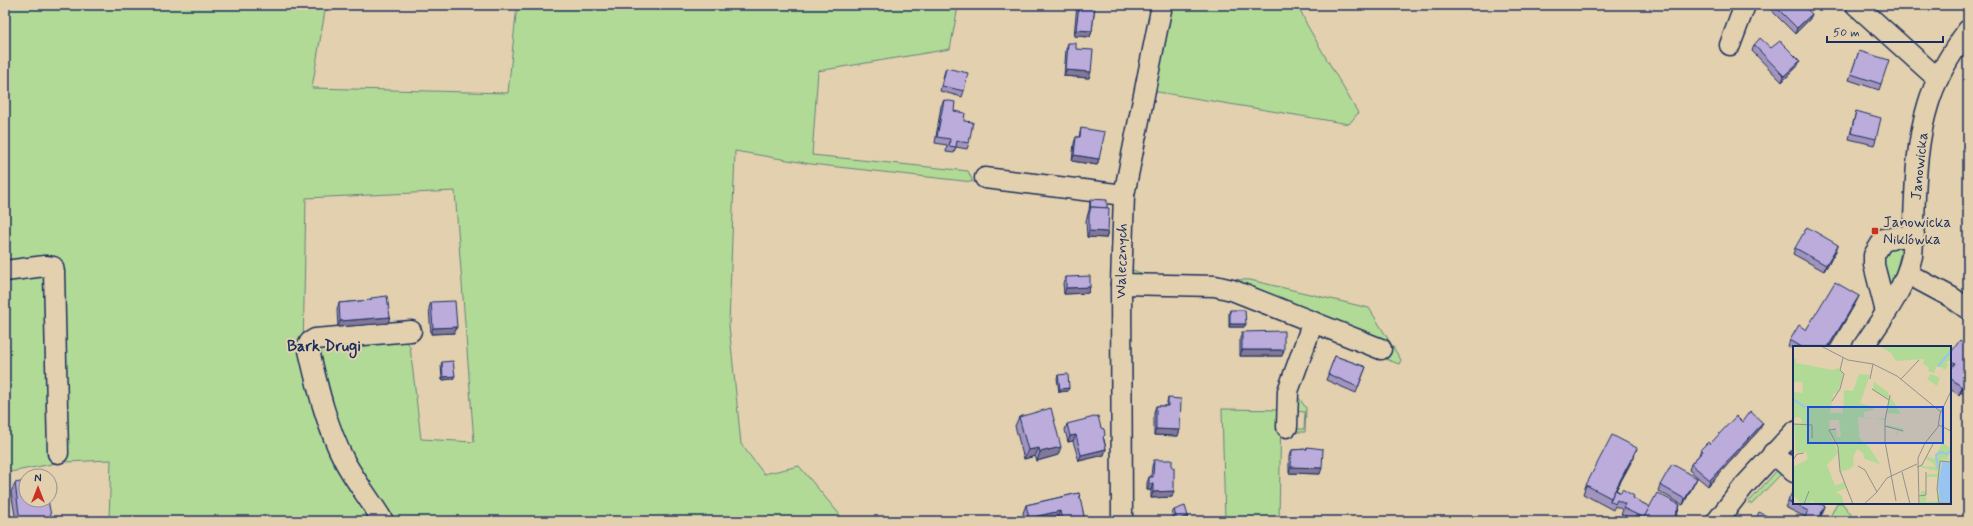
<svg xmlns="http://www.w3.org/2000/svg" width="1973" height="526" viewBox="0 0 1973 526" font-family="Mynerve,sans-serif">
  <rect width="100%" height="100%" fill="#e2d0ae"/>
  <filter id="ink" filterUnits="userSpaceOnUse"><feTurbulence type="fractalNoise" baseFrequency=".025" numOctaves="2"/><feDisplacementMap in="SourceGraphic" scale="8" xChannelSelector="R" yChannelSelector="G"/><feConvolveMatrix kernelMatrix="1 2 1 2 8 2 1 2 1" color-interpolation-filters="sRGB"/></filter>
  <g filter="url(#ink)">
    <g fill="#b1da96" stroke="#66847a">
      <path d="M5,5H326L312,88L508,93L517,5H956L958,7L950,49L818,71L812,155L968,171L973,182L811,164L735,151L729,325L741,444L764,474L799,466L845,521H389C370,491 349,462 336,428C325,403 321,376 315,349L404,337L410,347L421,439L474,442L455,191L306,198L303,350L326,431L342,465L377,521H109L111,460L65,462L58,261L5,266Z"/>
      <path d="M1166,5H1298L1307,25L1358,113L1349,124L1152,91L1142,134L1132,196L1128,268L1151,277L1250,280L1369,308L1401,360L1399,364L1383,358L1386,348L1233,285L1219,282L1139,280C1130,279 1128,276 1125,268L1129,195Z"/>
      <path d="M1898,246L1902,247L1897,268L1890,285C1881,273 1883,260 1887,247Z"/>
      <path d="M5,275H52L57,463L5,473Z"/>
      <path d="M1319,335H1322L1311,342L1294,391L1306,408L1305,432H1296L1297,429H1304L1305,412L1294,411L1291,397L1311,342Z"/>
      <path d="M1222,409L1281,410L1279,521H1225Z"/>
      <path d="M1780,467L1784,471L1752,504L1748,503Z"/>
      <path d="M1837,503H1842L1855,520L1854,521H1828Z"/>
    </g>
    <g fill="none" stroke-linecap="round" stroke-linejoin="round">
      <g stroke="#1b2f5e" stroke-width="23">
        <g id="minor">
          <path d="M1856,5L1938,79"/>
          <path d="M1730,45L1745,5"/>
          <path d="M985,178L1124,195"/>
          <path d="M5,271L45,266L53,267L54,272L58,453"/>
          <path d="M1908,274L1951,297L1968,309"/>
          <path d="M1121,284L1215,286L1232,290L1381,349"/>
          <path d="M1886,312L1874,265V255L1884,239L1914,235"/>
          <path d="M1863,347C1882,318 1904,291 1912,256C1916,206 1913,153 1928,105C1936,77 1951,53 1968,30"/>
          <path d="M1287,427L1288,391L1313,322"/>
          <path d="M1773,453L1794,472"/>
          <path d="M383,521C371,501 356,482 345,462C326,426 317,385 308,346L310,342L315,339L411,331"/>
          <path d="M1122,521L1121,284L1124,195L1162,5"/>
          <path d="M1717,521L1744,486L1794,432"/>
        </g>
      </g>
      <use href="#minor" stroke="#e2d0ae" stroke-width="20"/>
    </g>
    <g fill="#a194bd" stroke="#1b2f5e">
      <path d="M1077,5H1095L1092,31L1090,37L1074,36Z"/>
      <path d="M1768,5H1803L1812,14L1809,20L1795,34L1768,7Z"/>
      <path d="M1068,43L1076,49L1089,78L1064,76L1066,49Z"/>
      <path d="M1754,45L1771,48L1797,67L1782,82L1752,51Z"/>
      <path d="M1859,51L1881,84L1879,90L1849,80Z"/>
      <path d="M946,68L964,91L962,97L940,91L944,74Z"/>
      <path d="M944,100L954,111L964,121L969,143L967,149L956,147L954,153L946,152L947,145L935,143L941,106Z"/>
      <path d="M1856,111L1876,139L1874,145L1849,139Z"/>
      <path d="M1081,128L1099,159L1097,165L1072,161L1074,143L1076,137H1079Z"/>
      <path d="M1091,199L1106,238L1087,237L1086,221L1089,210L1090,202Z"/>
      <path d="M1795,248L1836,251L1824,271L1793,254Z"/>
      <path d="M1066,277L1090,287L1088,293L1064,294L1063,283Z"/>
      <path d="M1859,296L1856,302L1830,347H1794V349L1788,346L1790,340Z"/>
      <path d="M371,298L388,323L338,327L337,309L339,303L371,300Z"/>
      <path d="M431,302L454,333L431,334L429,308Z"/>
      <path d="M1230,310L1246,324L1244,327H1229V313Z"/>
      <path d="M1242,332L1282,356H1240V338Z"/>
      <path d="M1968,346V357L1965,361L1968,363V397L1961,392L1959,395L1950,389V354Z"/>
      <path d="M1335,356L1366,367L1356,393L1326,380Z"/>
      <path d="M442,362L453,379L442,380L441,365Z"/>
      <path d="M1058,375L1068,391L1059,392L1057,378Z"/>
      <path d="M1168,398L1178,436L1154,435V412L1156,406H1166Z"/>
      <path d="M1019,417L1058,455L1037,461L1035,456L1024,459L1015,426Z"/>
      <path d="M1742,422L1760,429L1708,486L1689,470L1691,464L1699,455L1701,449L1710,444Z"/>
      <path d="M1067,424L1104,439L1106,449L1104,455L1079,461L1073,441L1068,442L1065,430Z"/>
      <path d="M1307,447L1320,474L1289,473V456L1292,450L1307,449Z"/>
      <path d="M1634,457L1616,490L1650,507L1680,505L1676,516L1679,517L1678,521H1635L1621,514L1623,510L1615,506L1613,510L1583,494L1586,485Z"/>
      <path d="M1154,460L1172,497L1151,498V490H1147V483L1149,477H1151L1152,466Z"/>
      <path d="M1697,478L1694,484L1683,505L1658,491L1660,485Z"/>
      <path d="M15,483L52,521H16L11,492Z"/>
      <path d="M1079,493L1085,521H1057L1056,520L1051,521H1025L1023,513L1026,505Z"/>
      <path d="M1788,501L1823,512L1818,521H1804L1805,517L1785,507Z"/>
      <path d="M1174,510L1187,519L1180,521H1175L1172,513Z"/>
    </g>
    <g fill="#83789a" stroke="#1b2f5e">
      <path d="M1812,14L1809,20L1795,34L1797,28Z"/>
      <path d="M1076,30L1092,31L1090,37L1074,36Z"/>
      <path d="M1800,61L1797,67L1782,82L1784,76Z"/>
      <path d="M1066,70L1091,72L1089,78L1064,76Z"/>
      <path d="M1074,155L1099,159L1097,165L1072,161Z"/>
      <path d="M1089,231L1108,232L1106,238L1087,237Z"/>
      <path d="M1838,245L1836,251L1824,271L1826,265Z"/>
      <path d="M1090,287L1088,293L1064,294L1066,288Z"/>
      <path d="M1859,296L1856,302L1830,347H1828Z"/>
      <path d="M390,317L388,323L338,327L340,321Z"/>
      <path d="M1230,324H1246L1244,327H1229Z"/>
      <path d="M457,327L454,333L431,334L433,328Z"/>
      <path d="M1242,350H1284L1282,356H1240Z"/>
      <path d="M1968,353V357L1960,369L1963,360Z"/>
      <path d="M455,376L453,379L442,380L443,377Z"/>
      <path d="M1964,384L1961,392L1959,395L1962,387Z"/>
      <path d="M1069,388L1068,391L1059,392L1060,389Z"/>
      <path d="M1763,423L1760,429L1708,486L1710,480Z"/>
      <path d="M1156,429L1180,430L1178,436L1154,435Z"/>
      <path d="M1076,435L1073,441L1068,442L1070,436Z"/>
      <path d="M1061,447L1058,455L1037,461L1040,452Z"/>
      <path d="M1039,448L1035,456L1024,459L1028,450Z"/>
      <path d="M1637,448L1634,457L1610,501L1611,498Z"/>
      <path d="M1106,449L1104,455L1079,461L1081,455Z"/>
      <path d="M1291,467L1322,468L1320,474L1289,473Z"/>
      <path d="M1697,478L1694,484L1683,505L1685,499Z"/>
      <path d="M1149,484H1153L1151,490H1147Z"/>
      <path d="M1174,491L1172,497L1151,498L1153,492Z"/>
      <path d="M1680,505L1677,514L1673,521L1675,515Z"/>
      <path d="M1825,506L1823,512L1818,521H1817Z"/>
      <path d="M1060,511L1056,520L1051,521H1028L1029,518Z"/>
      <path d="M1188,516L1187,519L1180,521H1176L1177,520Z"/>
    </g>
    <g fill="#bbacdc" stroke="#1b2f5e">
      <path d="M1079,5H1095L1092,31L1076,30Z"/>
      <path d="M1774,5H1803L1812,14L1797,28Z"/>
      <path d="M1760,38L1771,48L1780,41L1800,61L1784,76L1754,45Z"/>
      <path d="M1068,43H1076V49L1093,50L1091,72L1066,70Z"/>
      <path d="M1859,51L1889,60L1881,84L1851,74Z"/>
      <path d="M946,68L968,73L964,91L942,86Z"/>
      <path d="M944,100L955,102L954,111L965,113L964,121L973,122L969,143L957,141L956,147L949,146L950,139L937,137Z"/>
      <path d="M1856,111L1881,118L1876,139L1851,133Z"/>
      <path d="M1081,128L1105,132L1099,159L1074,155L1076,137H1080Z"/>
      <path d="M1091,199L1107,200V208L1091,207L1090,208Z"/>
      <path d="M1091,207L1109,208L1108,232L1089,231V215Z"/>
      <path d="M1807,227L1838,245L1826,265L1795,248Z"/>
      <path d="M1090,276V287L1066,288V277Z"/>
      <path d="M1835,282L1859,296L1828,347H1802L1790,340L1799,325L1806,330Z"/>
      <path d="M387,296L390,317L340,321L339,303L371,300V298Z"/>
      <path d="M455,301L457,327L433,328L431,302Z"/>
      <path d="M1230,310H1245L1246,324H1230Z"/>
      <path d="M1284,331V350H1242V332Z"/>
      <path d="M1960,340L1968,346V353L1963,360L1968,363V386L1964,384L1962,387L1950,378V370L1955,363L1950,360V354Z"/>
      <path d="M1335,356L1366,367L1358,387L1328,374Z"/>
      <path d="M453,361L455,376L443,377L442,362Z"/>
      <path d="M1068,374L1069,388L1060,389L1058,375Z"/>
      <path d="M1168,398L1181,399L1180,430L1156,429V406H1168Z"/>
      <path d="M1051,408L1061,447L1040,452L1039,448L1028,450L1019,417Z"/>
      <path d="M1750,411L1763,423L1710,480L1691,464L1703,451L1701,449L1708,442L1710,444L1736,416L1742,422Z"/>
      <path d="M1098,416L1101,428L1104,429L1105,435L1103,437L1106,449L1081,455L1076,435L1070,436L1067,424Z"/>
      <path d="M1612,435L1637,448L1611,498L1586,485Z"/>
      <path d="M1307,447L1323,449L1322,468L1291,467L1292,450L1307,449Z"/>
      <path d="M1154,460H1172V467H1174V491L1153,492V484H1149V477H1153Z"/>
      <path d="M1672,464L1697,478L1685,499L1660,485Z"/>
      <path d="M26,481V500H48L52,521H20L15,483Z"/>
      <path d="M1794,488V503H1818L1825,506L1817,521H1813L1805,517L1808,511L1788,501Z"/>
      <path d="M1622,489L1634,496L1633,498L1650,507L1644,518L1623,508L1625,504L1617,500L1615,504L1610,501L1615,490L1621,493Z"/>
      <path d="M1079,493L1085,521H1062L1060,511L1029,518L1026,505Z"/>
      <path d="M1657,493L1680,505L1675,515L1679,517L1677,521H1642Z"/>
      <path d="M1185,506L1188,516L1177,520L1174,510Z"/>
      <path d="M1759,512L1777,521H1755Z"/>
    </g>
  </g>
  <rect fill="#c8321e" stroke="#e2d0ae" stroke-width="1.5" x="1871" y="227" width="8" height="8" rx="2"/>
  <g text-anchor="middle" stroke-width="4" stroke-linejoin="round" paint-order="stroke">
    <g font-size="15" fill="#1b2f5e" stroke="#e2d0ae">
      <text transform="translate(1919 166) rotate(-84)" y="5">Janowicka</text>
      <text transform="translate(1121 261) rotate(-89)" y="5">Walecznych</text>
    </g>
    <g font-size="15" fill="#1b2f5e" stroke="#e2d0ae" text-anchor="start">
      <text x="1883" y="227">Janowicka<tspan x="1883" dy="17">Niklówka</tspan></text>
    </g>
    <g font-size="16" font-weight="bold" fill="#1b2f5e" stroke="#e2d0ae">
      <text x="324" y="351">Bark Drugi</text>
    </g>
  </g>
  <g transform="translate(1793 346)">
    <rect width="158" height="158" fill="#e2d0ae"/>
    <path d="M86,0H158V14L153,16L155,19L152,24L148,21H143L141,27L135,25L136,21L130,18L131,13L103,15L97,6ZM0,13H3V17L40,24L44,22L51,27L45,45L40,49L37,67H50L51,44L60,45L66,28L77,29L67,57L81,61L80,64L71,66V71L82,73L65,71L66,91L76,101L87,118L72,113L70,107L64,103L60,111L61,119L57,123L47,126L45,101L37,85L43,84L44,91H48L46,74H36L37,88L45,107L34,119L42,140L51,136L53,142L43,146L49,150L51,158H22L19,154L17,158H9L0,149V121L15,113L13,106H3L1,78L9,77L8,72L2,71L0,77V43V46L9,47L10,41L9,36H0ZM138,28L147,32L144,40L134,33ZM81,36L95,46L96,53L80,44ZM97,50L108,68L94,67L92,79L109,82L111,86L105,84L104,90L103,87L105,84L106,83L92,81V88V73L91,74L83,73L93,72ZM149,97L158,102V107L154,112L158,115L151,113L146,114H151L158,117L151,115L148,118L145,139L147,156L145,158H127L128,145H133V156L144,155V131H134V128H144L145,125L126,121L130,118V120L142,121L141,118L133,113L134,110L141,113Z" fill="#b1da96"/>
    <path d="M151,115L158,117V156H147L145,139L149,116Z" fill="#98c4f2"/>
    <path fill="none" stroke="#98c4f2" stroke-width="2" d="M145,20L158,5M0,53L13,62M145,122L143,109L147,106L153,108L158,105"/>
    <path fill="none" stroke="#92908e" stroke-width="1" d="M28,0L55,14L80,18L104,30L148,66M77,33L80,18M108,33L126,14M79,43L96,54M97,49L92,74V96L103,155M39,55L47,43L51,28L47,24L50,12M0,78L19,79V92M146,79L158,85M92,80L110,85M43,83L36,84L45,101L47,125L60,158M0,114L4,108L11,107M158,116L147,115L144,143L146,157H158M65,120L72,124L84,146M124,121L129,119L140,98M109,126L117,158M126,150L133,149V126M11,158L16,145M71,158L83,147L94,132L124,118M126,158L125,112L132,97L145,81L147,68L158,45"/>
    <path fill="#1d4ed8" fill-opacity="0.15" stroke="#1d4ed8" stroke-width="2" d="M15,61H150V97H15Z"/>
    <rect width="158" height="158" fill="none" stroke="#1b2f5e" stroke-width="2"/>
  </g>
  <rect width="1973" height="526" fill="none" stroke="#e2d0ae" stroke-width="20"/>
  <rect x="10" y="10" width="1953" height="506" fill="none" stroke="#1b2f5e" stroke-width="1.5" filter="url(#ink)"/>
  <g transform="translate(38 488)"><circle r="19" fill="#e2d0ae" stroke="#92908e"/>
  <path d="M0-3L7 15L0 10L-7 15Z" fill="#c8321e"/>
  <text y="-6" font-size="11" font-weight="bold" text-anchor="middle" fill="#1b2f5e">N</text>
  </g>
  <path d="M1827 36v6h116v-6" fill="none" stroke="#1b2f5e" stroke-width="2"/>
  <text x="1833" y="36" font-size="12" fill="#1b2f5e" stroke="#e2d0ae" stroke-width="3" paint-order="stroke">50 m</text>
</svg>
